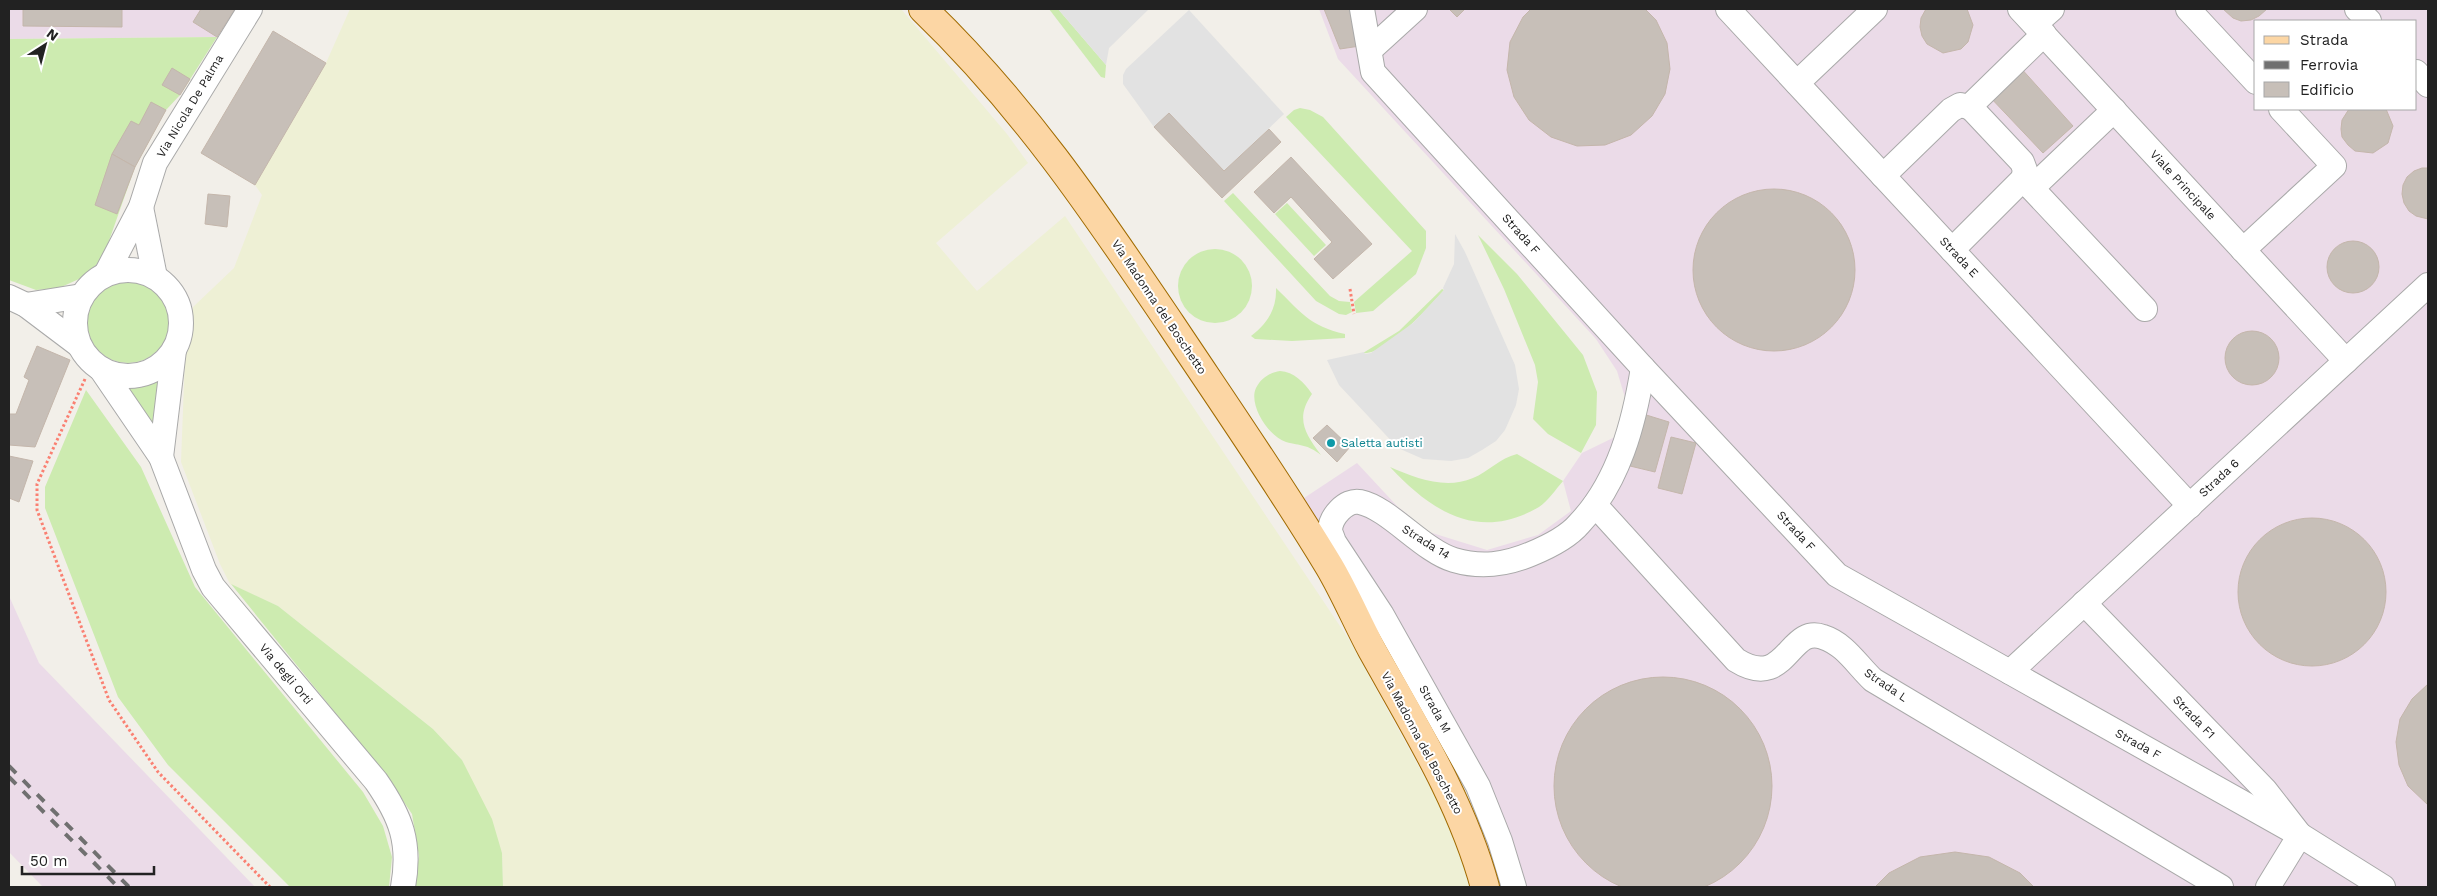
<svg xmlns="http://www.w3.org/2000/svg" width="2437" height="896" viewBox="0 0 2437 896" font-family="'Work Sans',sans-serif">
  <rect width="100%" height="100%" fill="#f2efe9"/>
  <g fill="#ebdbe8" fill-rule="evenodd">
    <path d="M9,9H235L217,37L9,39Z"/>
    <path d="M1319,9H2428V887H1499L1488,847L1467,792L1373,622L1298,502L1357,463L1397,506L1429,532L1487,550L1538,535L1571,511L1563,481L1582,453L1617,436L1626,401L1617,371L1596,339L1338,59ZM2256,21H2416V109H2256Z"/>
    <path d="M9,596L39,663L255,887H43L9,852Z"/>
  </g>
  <path fill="#eef0d5" d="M350,9H901L1007,134L1028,163L936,243L977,291L1065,216L1348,638L1441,807L1462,859L1469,887H503L502,853L462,760L433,729L278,606L230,584L220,564L181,462L185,358L193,307L234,268L262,195L255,185L326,63Z"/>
  <g fill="#cdebb0">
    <path d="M1049,9H1058L1106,65L1105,78L1101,77Z"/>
    <path d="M217,37L180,95L166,110L135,167L104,255L88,275L59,288L36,290L9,280V39Z"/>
    <path d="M1300,108L1310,110L1323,117L1426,231V248L1416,274L1373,311L1356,313L1354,302L1412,251L1286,117L1294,110Z"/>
    <path d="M1233,193L1330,296L1339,301L1350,302L1352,312L1346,315L1339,314L1316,301L1224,201Z"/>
    <path d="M1287,203L1326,245L1314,256L1275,214Z"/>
    <path d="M1478,235L1517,274L1583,355L1597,392L1596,425L1581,453L1548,434L1533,419L1538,382L1535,365L1504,289Z"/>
    <circle cx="1215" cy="286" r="37"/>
    <circle cx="128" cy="322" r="41"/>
    <path d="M1276,288C1301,312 1309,326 1345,334V338L1292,341L1255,339L1251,336C1267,324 1277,309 1276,288Z"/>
    <path d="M1442,289L1444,290C1430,306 1385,356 1363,353L1399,331Z"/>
    <path d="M165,369L160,442L116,381C135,385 152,384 165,369Z"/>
    <path d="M1280,371C1294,372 1304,382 1312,394C1295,418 1305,434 1321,455C1307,444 1301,446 1286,442C1269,437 1248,405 1256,388C1261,378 1269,373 1280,371Z"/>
    <path d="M86,390L141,467L195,587L363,792L383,826L392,857L389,887H290L168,765L118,697L45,508V487Z"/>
    <path d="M1517,454L1563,481C1556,489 1548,501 1539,507C1479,542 1432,512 1390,467C1416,478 1445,490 1473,478C1488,472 1500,458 1517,454Z"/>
    <path d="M231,584L278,606L433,729L462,760L492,819L502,853L503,887H414L419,856L412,814L385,774Z"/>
  </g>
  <g fill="#e2e2e2">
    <path d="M1058,9H1149L1109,48L1106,65Z"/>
    <path d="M1189,10L1284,114L1224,171L1154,127L1123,84V75L1126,69Z"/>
    <path d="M1455,234L1465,252L1515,365L1519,389L1516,405L1505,430L1496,441L1482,450L1468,458L1451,461L1423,459L1398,448L1339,385L1327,360L1364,352L1365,354L1371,353L1413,323L1444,290L1443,288L1454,264Z"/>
  </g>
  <g fill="#c7bfb8" stroke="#c4b6ab">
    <path d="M23,9H122V27L23,26Z"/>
    <path d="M201,9H235L217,37L193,22Z"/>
    <path d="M1324,9H1353L1360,46L1340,49Z"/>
    <path d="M1449,9H1465L1457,17Z"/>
    <path d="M1531,9H1645L1656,20L1667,43L1670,69L1665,94L1652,116L1631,135L1605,145L1577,146L1551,137L1529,120L1514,97L1507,70L1510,42L1523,17Z"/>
    <path d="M1926,9H1967L1973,25L1968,42L1961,49L1943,53L1927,44L1922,36L1920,27L1921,18Z"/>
    <path d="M2223,9H2267L2259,16L2251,20L2241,21L2233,18Z"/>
    <path d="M273,31L326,63L255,185L201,153Z"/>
    <path d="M2019,66L2073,126L2043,153L1988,95Z"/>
    <path d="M172,68L190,79L180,95L162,85Z"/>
    <path d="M151,102L166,110L135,167L112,154L131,121L139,125Z"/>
    <path d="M2349,109H2386L2393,126L2388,143L2373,153L2355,151L2348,145L2342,137L2341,129L2342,120Z"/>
    <path d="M1169,113L1224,171L1269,129L1281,142L1222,198L1154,127Z"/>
    <path d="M112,154L135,167L117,214L95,205Z"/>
    <path d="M1291,157L1372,244L1333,279L1314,259L1332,242L1291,197L1274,213L1254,192Z"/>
    <path d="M2422,168H2428V219L2416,216L2409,211L2404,203L2402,194L2403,185L2407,177L2414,171Z"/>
    <circle cx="1774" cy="270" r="81"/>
    <path d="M208,194L230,196L227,227L205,224Z"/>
    <circle cx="2353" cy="267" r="26"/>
    <circle cx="2252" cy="358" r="27"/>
    <path d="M37,346L70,360L35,447L9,445V414H16L29,380L24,377Z"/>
    <path d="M1643,414L1669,422L1655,472L1630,466Z"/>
    <path d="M1327,425L1350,447L1337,462L1313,438Z"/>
    <path d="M1671,437L1696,443L1682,494L1658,488Z"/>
    <path d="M9,456L33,461L19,502L9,498Z"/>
    <circle cx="2312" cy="592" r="74"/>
    <circle cx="1663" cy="786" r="109"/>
    <path d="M2428,684V805L2408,786L2399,765L2396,742L2400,719L2412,699Z"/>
    <path d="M1955,852L1989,857L2020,873L2034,887H1875L1889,873L1920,857Z"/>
  </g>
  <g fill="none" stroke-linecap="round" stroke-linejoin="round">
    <g stroke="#a9a9a9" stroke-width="26">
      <g id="minor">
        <path d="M1362,9L1373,72L1643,368L1837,575L2300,835L2383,887"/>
        <path d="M1728,9L2190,506"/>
        <path d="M2020,9L2346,361"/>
        <path d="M2188,9L2256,82"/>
        <path d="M2357,9L2369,21"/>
        <path d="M2035,24L2052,9"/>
        <path d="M1370,50L1415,9"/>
        <path d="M2416,72L2428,85"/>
        <path d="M1797,83L1875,9"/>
        <path d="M1969,107L2044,34"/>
        <path d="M1883,176L1951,110L1960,105L1969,107L1974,111L2022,162L2025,170L2023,179L1952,250"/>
        <path d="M2023,179L2145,309"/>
        <path d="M2032,188L2114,110"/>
        <path d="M141,207L155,277"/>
        <path d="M2243,250L2334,166L2281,109"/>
        <circle cx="128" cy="323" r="53"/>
        <path d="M106,274L141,207L155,163L250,9"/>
        <path d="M9,297L26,305L79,345"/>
        <path d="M26,305L82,296"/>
        <path d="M101,369L161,457L204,570L213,587L376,781C401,817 411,843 403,887"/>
        <path d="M161,457L174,350"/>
        <path d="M1595,505L1736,660C1787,692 1788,624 1823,637C1845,644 1857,665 1873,680L2221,887"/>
        <path d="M2084,603L2265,790L2300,835L2268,887"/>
        <path d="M2010,672L2428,285"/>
        <path d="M1514,887L1500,841L1478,786L1382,615L1334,542C1333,539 1331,534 1330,531C1330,517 1346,499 1360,502C1389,508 1423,551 1454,560C1481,568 1505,565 1531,554C1548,547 1567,538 1579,524C1619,482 1634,423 1643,368"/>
      </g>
    </g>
    <g stroke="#a06b00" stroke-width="30">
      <path id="major" d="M923,9C1023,105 1093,209 1170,323C1224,404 1279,483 1329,566C1345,593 1357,622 1372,650C1415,727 1462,802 1485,887"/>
    </g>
    <g stroke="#fa8072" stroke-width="3" stroke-dasharray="2.5 2.5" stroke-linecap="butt">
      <path d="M1350,289L1354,314"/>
      <path d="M85,379L37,484V510L109,700L158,772L270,887"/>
    </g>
    <use href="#minor" stroke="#fff" stroke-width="24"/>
    <use href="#major" stroke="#fcd6a4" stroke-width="28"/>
    <g stroke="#707070" stroke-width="4" stroke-dasharray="10 10" stroke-linecap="butt">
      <path d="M9,766L129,887"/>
      <path d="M9,777L118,887"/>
    </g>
  </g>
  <circle fill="#0f9aa8" stroke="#fff" stroke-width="2" cx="1331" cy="443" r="5"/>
  <g text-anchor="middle" stroke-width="4" stroke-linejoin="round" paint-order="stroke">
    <g font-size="12" fill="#222" stroke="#fff">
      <text transform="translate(190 106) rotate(-59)" y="4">Via Nicola De Palma</text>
      <text transform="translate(2183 185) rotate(47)" y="4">Viale Principale</text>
      <text transform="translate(1521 234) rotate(48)" y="4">Strada F</text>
      <text transform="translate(1959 257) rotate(47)" y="4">Strada E</text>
      <text transform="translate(1159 307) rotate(56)" y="4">Via Madonna del Boschetto</text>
      <text transform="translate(2219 478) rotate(-43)" y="4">Strada 6</text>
      <text transform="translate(1796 531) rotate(47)" y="4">Strada F</text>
      <text transform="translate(1426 542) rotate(32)" y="4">Strada 14</text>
      <text transform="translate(286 674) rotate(50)" y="4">Via degli Orti</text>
      <text transform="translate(1886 685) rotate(34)" y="4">Strada L</text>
      <text transform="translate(1435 709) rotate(61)" y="4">Strada M</text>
      <text transform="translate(2194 717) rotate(46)" y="4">Strada F1</text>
      <text transform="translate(1422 743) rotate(62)" y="4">Via Madonna del Boschetto</text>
      <text transform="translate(2138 744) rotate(29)" y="4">Strada F</text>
    </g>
    <g font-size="12" fill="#0d838f" stroke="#fff" text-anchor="start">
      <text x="1341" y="447">Saletta autisti</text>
    </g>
  </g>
  <rect width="2437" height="896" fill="none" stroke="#222222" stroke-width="20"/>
  <rect x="2254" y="20" width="162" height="90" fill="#ffffff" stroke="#a7a7a7"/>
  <rect x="2264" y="36" width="25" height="8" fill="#fcd6a4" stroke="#a7a7a7"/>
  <text x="2300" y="45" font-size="15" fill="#222222">Strada</text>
  <rect x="2264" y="61" width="25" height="8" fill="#707070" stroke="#a7a7a7"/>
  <text x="2300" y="70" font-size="15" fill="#222222">Ferrovia</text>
  <rect x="2264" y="82" width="25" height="15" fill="#c7bfb8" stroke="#a7a7a7"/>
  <text x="2300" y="95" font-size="15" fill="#222222">Edificio</text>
  <g transform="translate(45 45) rotate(36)" stroke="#ffffff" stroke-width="4" paint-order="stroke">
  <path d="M0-4L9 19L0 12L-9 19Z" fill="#222222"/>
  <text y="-8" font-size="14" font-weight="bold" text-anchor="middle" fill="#222222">N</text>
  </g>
  <path d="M22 866v8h132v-8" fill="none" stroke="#222222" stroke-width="2.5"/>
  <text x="30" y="866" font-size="15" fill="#222222" stroke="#ffffff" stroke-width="4" paint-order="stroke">50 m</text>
</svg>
